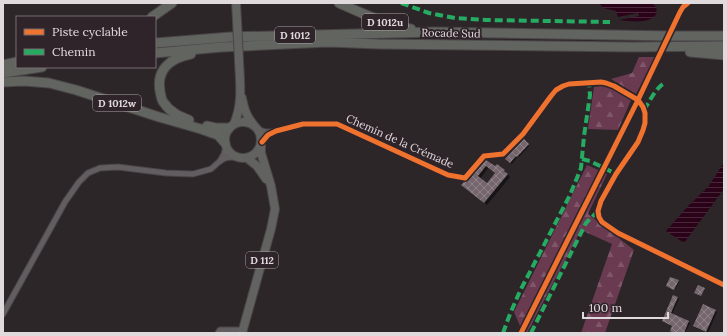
<svg xmlns="http://www.w3.org/2000/svg" width="727" height="336" viewBox="0 0 727 336" font-family="Lora,serif">
  <style>
    .forest { fill: url(#forest-firs) }
    .water { fill: url(#water-rules) }
    .shadow { fill: #0007; fill-rule: evenodd }
    .building { fill: url(#building-cross-hatch); fill-rule: evenodd }
    .lines { fill: none; stroke-linecap: round; stroke-linejoin: round }
    .minor-casing { stroke: #494446; stroke-width: 7 }
    .primary-casing { stroke: #494446; stroke-width: 10 }
    .trunk-casing { stroke: #494446; stroke-width: 11 }
    .minor { stroke: #625d60; stroke-width: 5 }
    .primary { stroke: #626260; stroke-width: 8 }
    .trunk { stroke: #626460; stroke-width: 9 }
    .primary-bridge-casing { stroke: #494446; stroke-width: 10; stroke-linecap: butt }
    .primary-bridge { stroke: #626260; stroke-width: 8 }
    .quiet { stroke: #26ab63; stroke-width: 4; stroke-dasharray: 8 4; stroke-linecap: butt }
    .cycleway-casing { stroke: #2e2429; stroke-width: 8 }
    .cycleway { stroke: #ef722f; stroke-width: 5 }
    .labels { text-anchor: middle; dominant-baseline: central; stroke-width: 4; stroke-linejoin: round; paint-order: stroke }
    .shield { fill: #2e2429; stroke: #aba3a7; stroke-width: 1 }
    .shield-label { font-size: 10px; font-weight: bold; fill: #e1dadd }
    .street-label { font-size: 11px; fill: #e1dadd; stroke: #2e2429 }
  </style>
  <defs>
    <pattern id="forest-firs" width="22" height="20" patternUnits="userSpaceOnUse"><rect width="22" height="20" fill="#6a3a51"/><path d="M5 1l3.5 6h-7zM16 11l3.5 6h-7z" fill="#7f566a"/></pattern>
    <pattern id="water-rules" width="6" height="5" patternUnits="userSpaceOnUse"><rect width="6" height="5" fill="#2b0319"/><path d="M0 2.5h6" fill="none" stroke="#49273a"/></pattern>
    <pattern id="building-cross-hatch" width="8" height="8" patternUnits="userSpaceOnUse"><rect width="8" height="8" fill="#75666d"/><path d="M0 0l8 8M0 8l8-8" fill="none" stroke="#8f8288"/></pattern>
  </defs>
  <rect width="100%" height="100%" fill="#2c2629"/>
  <g class="forest">
    <polygon points="639,57 655,57 636,94 611,79 632,73"/>
    <polygon points="604,86 612,88 632,98 618,130 588,129 594,87"/>
    <polygon points="587,165 607,174 588,214 634,250 605,333 581,333 612,244 581,230 527,333 523,333 514,312"/>
  </g>
  <g class="water">
    <path d="M599,3H652L656,7L657,13C650,25 631,21 619,20L639,16L638,13L618,17L616,11L603,8Z"/>
    <polygon points="723,164 724,165 724,189 684,243 666,231 688,206 708,187"/>
  </g>
  <g class="shadow">
    <polygon points="524,141 529,146 519,157 518,156 512,164 506,159"/>
    <path d="M486,161L495,168L504,170L510,177L487,205L465,187L469,182ZM489,167L496,173L487,185L480,179Z"/>
    <polygon points="678,281 679,282 675,290 669,287"/>
    <polygon points="678,297 679,299 672,314 690,323 685,333 674,333 673,326 663,321"/>
    <polygon points="716,311 717,312 708,333 696,328 694,326"/>
  </g>
  <g class="building">
    <polygon points="524,139 529,144 517,157 516,156 510,163 505,159"/>
    <path d="M486,160L495,166L497,164L505,170L504,171L508,174L484,203L461,185L464,182L468,181ZM486,166L495,173L487,183L478,176Z"/>
    <polygon points="670,277 679,280 674,290 666,286"/>
    <polygon points="698,285 705,288 701,296 694,293"/>
    <polygon points="673,295 678,297 671,313 689,321 684,333 674,333 670,331 672,326 662,321"/>
    <polygon points="703,304 716,310 706,332 693,326"/>
  </g>
  <g class="lines">
    <defs>
      <g id="minor">
        <polyline points="259,130 266,132 273,132"/>
        <polyline points="262,142 268,135 276,131 303,124 337,124 448,175 465,178 484,156 503,154 523,134 551,96 556,90 563,86 569,84 601,82 606,83 614,86 638,100 643,107 645,113 645,123 643,130 638,142 616,174 601,201 598,211 599,217 602,222 618,233 724,285"/>
        <polyline points="220,161 224,154 226,146"/>
        <polyline points="3,314 65,202 79,182 88,173 100,168 118,167 166,173 193,174 211,169 220,161 225,158 231,157 238,158"/>
        <polyline points="218,333 220,330 243,330"/>
      </g>
      <g id="primary">
        <polyline points="236,3 237,21"/>
        <path d="M242,98C244,108 246,116 253,124"/>
        <circle cx="243" cy="140" r="18"/>
        <path d="M234,124C243,104 240,82 239,61"/>
        <polyline points="247,158 257,166 266,179"/>
        <polyline points="242,333 271,229 275,209 271,186 261,153 261,146"/>
      </g>
      <g id="trunk">
        <path d="M339,3C362,13 386,25 411,29"/>
        <polyline points="152,17 172,3"/>
        <polyline points="155,43 230,37 435,32 673,36 724,36"/>
        <polyline points="690,52 724,55"/>
        <polyline points="155,53 222,47 328,42 378,44 632,47 724,46"/>
        <polyline points="3,65 17,62"/>
        <polyline points="3,73 42,67"/>
        <polyline points="3,82 24,81 49,83 76,90 159,117 201,129 218,135 225,143"/>
        <path d="M189,120C179,116 170,112 164,103C161,100 161,95 160,91C156,69 171,58 191,54"/>
        <polyline points="207,126 216,128 229,128"/>
      </g>
    </defs>
    <use href="#minor" class="minor-casing"/>
    <use href="#primary" class="primary-casing"/>
    <use href="#trunk" class="trunk-casing"/>
    <use href="#minor" class="minor"/>
    <use href="#primary" class="primary"/>
    <use href="#trunk" class="trunk"/>
    <defs>
      <polyline id="primary-bridge" points="237,21 239,61"/>
    </defs>
    <use href="#primary-bridge" class="primary-bridge-casing"/>
    <use href="#primary-bridge" class="primary-bridge"/>
    <g class="quiet">
      <polyline points="401,3 429,13 455,18 486,20 610,22"/>
      <path d="M644,110C650,101 656,87 666,82"/>
      <polyline points="582,159 590,161 616,174"/>
      <polyline points="503,333 510,314 520,291 570,195 581,168 584,136 590,95 589,84"/>
      <polyline points="531,333 586,223 598,211"/>
    </g>
    <defs>
      <g id="cycleway">
        <polyline points="262,142 268,135 276,131 303,124 337,124 448,175 465,178 484,156 503,154 523,134 551,96 556,90 563,86 569,84 601,82 606,83 614,86 638,100 643,107 645,113 645,123 643,130 638,142 616,174 601,201 598,211 599,217 602,222 618,233 724,285"/>
        <polyline points="521,333 638,100 680,12 683,7 688,3"/>
      </g>
    </defs>
    <use href="#cycleway" class="cycleway-casing"/>
    <use href="#cycleway" class="cycleway"/>
  </g>
  <g class="labels">
    <g class="shield">
      <rect x="362" y="14" width="46" height="16" rx="3"/>
      <rect x="275" y="27" width="40" height="16" rx="3"/>
      <rect x="93" y="95" width="48" height="16" rx="3"/>
      <rect x="246" y="252" width="32" height="16" rx="3"/>
    </g>
    <g class="shield-label">
      <text x="385" y="22">D 1012u</text>
      <text x="295" y="35">D 1012</text>
      <text x="117" y="103">D 1012w</text>
      <text x="262" y="260">D 112</text>
    </g>
    <g class="street-label">
      <text transform="translate(451 33) rotate(1)">Rocade Sud</text>
      <text transform="translate(400 141) rotate(24)">Chemin de la Crémade</text>
    </g>
  </g>
  <rect width="727" height="336" fill="none" stroke="#e1dadd" stroke-width="8"/>
  <rect x="16" y="16" width="140" height="52" fill="#2e2429" stroke="#766d71"/>
  <rect x="24" y="29" width="20" height="6" fill="#ef722f" stroke="#766d71"/>
  <text x="52" y="36" font-size="12" fill="#e1dadd">Piste cyclable</text>
  <rect x="24" y="49" width="20" height="6" fill="#26ab63" stroke="#766d71"/>
  <text x="52" y="56" font-size="12" fill="#e1dadd">Chemin</text>
  <path d="M583 312v6h85v-6" fill="none" stroke="#e1dadd" stroke-width="2"/>
  <text x="589" y="312" font-size="12" fill="#e1dadd" stroke="#2e2429" stroke-width="3" paint-order="stroke">100 m</text>
</svg>
